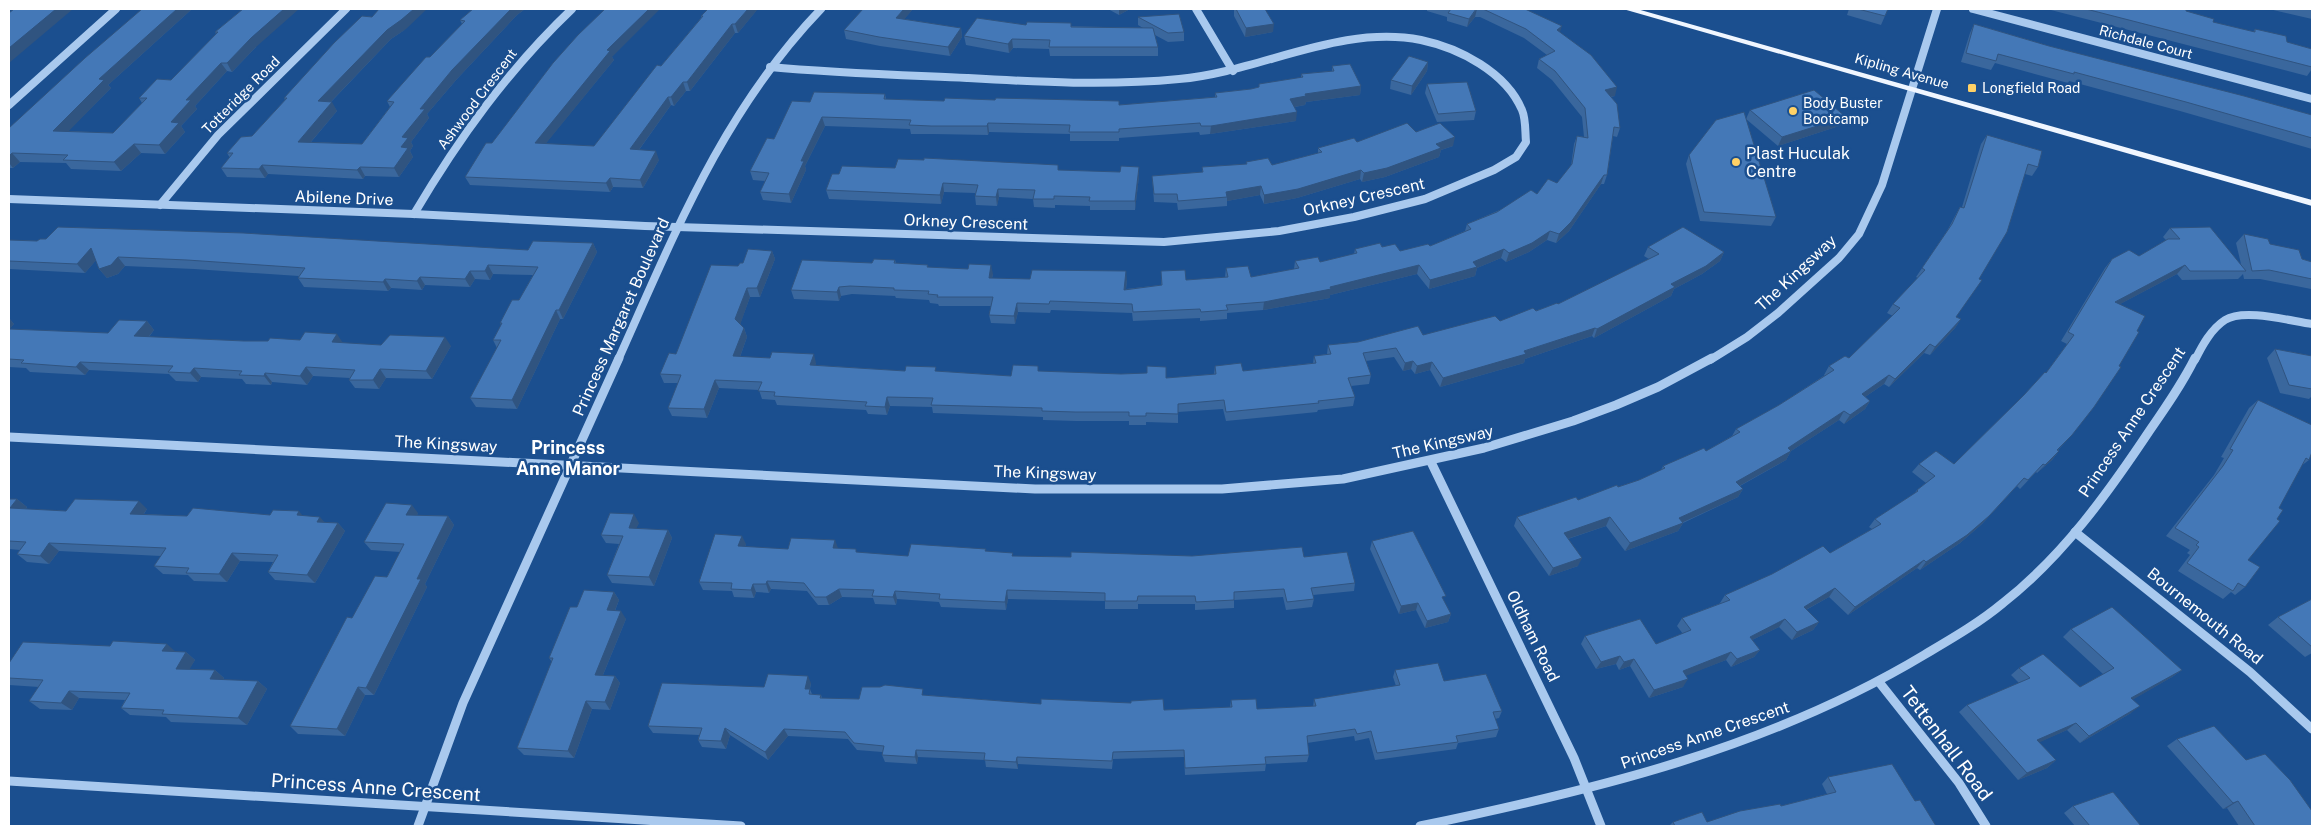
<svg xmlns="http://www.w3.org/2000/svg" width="2321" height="835" viewBox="0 0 2321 835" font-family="'Public Sans',sans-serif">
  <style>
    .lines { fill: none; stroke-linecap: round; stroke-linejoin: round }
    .minor-far1 { stroke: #a9c9ee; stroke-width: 8 }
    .minor { stroke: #a9c9ee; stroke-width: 9 }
    .major { fill: #f0f6ff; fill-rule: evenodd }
    .wall { fill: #3a679d }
    .shaded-wall { fill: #305480 }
    .building { fill: #4478b7; stroke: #305480 }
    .poi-dot { fill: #ffd166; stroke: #1b4f8f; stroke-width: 2 }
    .labels { text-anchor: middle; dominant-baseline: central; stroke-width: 5; stroke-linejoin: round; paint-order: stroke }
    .far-street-label { font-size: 14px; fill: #fff; stroke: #1b4f8f }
    .far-poi-label { font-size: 14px; fill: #fff; stroke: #1b4f8f; text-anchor: start }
    .poi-label { font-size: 16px; fill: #fff; stroke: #1b4f8f; text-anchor: start }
    .street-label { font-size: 16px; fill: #fff; stroke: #1b4f8f }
    .neighbourhood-label { font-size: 18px; font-weight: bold; fill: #fff; stroke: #1b4f8f }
    .near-street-label { font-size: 19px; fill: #fff; stroke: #1b4f8f }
  </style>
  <rect width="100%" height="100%" fill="#1b4f8f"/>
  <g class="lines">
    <g class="minor-far1">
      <polyline points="1196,9 1233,71"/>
      <polyline points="1973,9 2312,99"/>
      <polyline points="9,105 116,9"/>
      <path d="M9,199L414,214L645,226L1164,242L1279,231L1354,217L1425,199L1494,170L1516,157L1526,142C1525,132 1526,119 1522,110C1506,72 1459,48 1421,40C1339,24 1260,72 1179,79C1108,86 1038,82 967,78C901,75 835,73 770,67"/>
      <polyline points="160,205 218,135 346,9"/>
      <path d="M414,214C459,138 508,70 572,9"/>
      <path d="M618,360C675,233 723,111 821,9"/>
      <polyline points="1710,360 1747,337 1778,313 1839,258 1859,234 1882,185 1937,9"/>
      <path d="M2195,360C2202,346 2211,329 2225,320C2244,308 2290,321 2312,324"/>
    </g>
    <g class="minor">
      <polyline points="9,437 1035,489 1222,489 1343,479 1484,448 1573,421 1616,405 1658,387 1712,358"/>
      <polyline points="1431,462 1574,758 1601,826"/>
      <polyline points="2075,532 2250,672 2312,729"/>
      <polyline points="1879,682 1959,783 1986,826"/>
      <polyline points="9,781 741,826"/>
      <polyline points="418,826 463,703 619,358"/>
      <path d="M1420,826C1595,790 1769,748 1924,655C1951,639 1979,623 2003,603C2063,556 2108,493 2150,430C2166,407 2182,384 2195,358"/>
    </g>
    <polygon class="major" points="1623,9 1637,9 2312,200 2312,206"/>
  </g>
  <g class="wall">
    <polygon points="142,9 192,9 108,85 111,88 68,131 113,133 142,103 139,98 171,80 216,34 215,32 243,9 256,47 232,72 227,71 195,106 197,109 181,126 185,132 165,154 141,153 121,171 71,169 66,163 20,162 13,168 9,168 9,128"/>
    <polygon points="473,9 525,9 517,15 457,79 427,114 429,118 411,142 413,146 410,151 413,157 399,177 365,176 363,179 268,174 265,178 227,177 221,168 230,158 227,153 252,136 285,100 284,98 406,29 391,39 331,102 337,111 311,142 362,144 390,107 387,101 462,24 460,20"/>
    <polygon points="913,9 904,19 961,28 962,37 950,56 880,46 846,39 844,30"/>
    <polygon points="1108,9 1130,9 1119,15"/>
    <polygon points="1234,9 1265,9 1273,32 1245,37 1234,16"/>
    <polygon points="1427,9 1525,9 1560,32 1615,96 1611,97 1620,128 1617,137 1613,136 1607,175 1604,184 1601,184 1569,231 1556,243 1547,240 1529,252 1506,262 1501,258 1477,268 1475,276 1429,289 1417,274 1330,295 1330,298 1263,310 1227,313 1227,319 1200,321 1200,318 1133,321 1132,313 1051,310 1050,313 1018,312 1015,324 991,323 989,315 991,306 939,306 938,304 930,303 929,300 896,298 895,296 852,294 841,296 839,301 794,299 791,290 895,260 896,263 928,265 928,268 993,274 992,278 1030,279 1127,280 1126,289 1161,285 1161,271 1186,280 1225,277 1226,268 1251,277 1294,269 1295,261 1320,262 1354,254 1355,249 1382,247 1400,251 1430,246 1465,231 1467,224 1537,194 1557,183 1571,166 1574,144 1577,136 1584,137 1582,117 1552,80 1537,68 1539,59 1547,55 1524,38 1480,17 1475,17 1467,27 1447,21 1447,17 1427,11"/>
    <polygon points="1849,9 1888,9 1881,25 1847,15"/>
    <polygon points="2047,9 2186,9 2186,11 2213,22 2253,32 2255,29 2287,42 2312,49 2312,69 2307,76"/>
    <polygon points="2269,9 2312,9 2312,19"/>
    <polygon points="756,11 738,33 735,33 690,91 686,91 674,106 671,105 639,150 659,160 643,188 613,187 610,192 470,185 465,177 492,143 612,57 614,60 545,144 594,146 701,18 701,16"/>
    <polygon points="1138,17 1184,32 1184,41 1168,42 1155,35 1158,47 1158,56 1050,56 1049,49 1013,48 1009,53 966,45 964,36 1026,25 1143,28 1138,25"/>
    <polygon points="1974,24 2049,46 2312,115 2312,149 2180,111 2069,81 2068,83 1995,63 1991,70 1961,62 1970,33"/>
    <polygon points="1428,62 1427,71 1411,95 1390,89 1391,80"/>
    <polygon points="1332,66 1361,86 1360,95 1306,102 1305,105 1295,107 1296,121 1210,134 1200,135 1199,132 1119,138 1119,141 1070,141 1070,134 989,132 988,135 933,134 911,134 910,129 825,126 805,166 806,170 791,203 763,200 760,192 765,181 753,180 750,171 774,139 810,102 885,94 886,99 944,101 1119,105 1215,97 1215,93 1251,89 1259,87 1259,84 1301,78 1301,74 1332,71"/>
    <polygon points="1427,84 1476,111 1474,120 1437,122 1425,93"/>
    <polygon points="1750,110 1842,125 1778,146 1746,119"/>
    <polygon points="1416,132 1453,146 1441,150 1439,157 1385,177 1362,182 1360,179 1297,198 1264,204 1260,195 1227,201 1227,206 1178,210 1177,203 1154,202 1152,176 1202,172 1202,167 1246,164 1246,162 1272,165 1318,153 1318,148"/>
    <polygon points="1987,135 2038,167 2032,176 2025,174 1956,317 1961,319 1955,328 1930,355 1924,353 1889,387 1884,384 1865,397 1870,401 1865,409 1844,424 1839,420 1791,451 1786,460 1740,486 1743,489 1738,497 1683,523 1678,531 1625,551 1606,526 1568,539 1578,566 1549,576 1514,526 1517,517 1578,500 1639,480 1661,470 1663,466 1706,451 1732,436 1736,429 1779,405 1825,375 1824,375 1829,366 1849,358 1893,316 1887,313 1893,304 1918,278 1916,277 1947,231 1955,216 1960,207 1962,207 1981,144"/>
    <polygon points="1689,155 1776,217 1771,226 1700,221 1686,164"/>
    <polygon points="1139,167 1139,176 1135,210 1090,210 1090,206 1055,205 1055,208 1034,207 1033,199 999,197 997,206 976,205 975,196 975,193 944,192 941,204 829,199 826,190 839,174 895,168 1059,170 1120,172"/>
    <polygon points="2170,228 2241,264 2236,243 2244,234 2270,244 2302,259 2312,262 2312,292 2311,292 2311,289 2260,279 2244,279 2243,274 2238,279 2182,280 2177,274 2120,304 2072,435 2058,450 2059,451 2052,460 2037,473 2036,472 2020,489 2017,486 1982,524 1960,543 1920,570 1917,568 1848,615 1829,597 1806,610 1819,622 1813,630 1792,640 1779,627 1752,640 1760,650 1754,657 1731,667 1726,660 1686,675 1683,687 1649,698 1630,666 1619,670 1616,664 1596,669 1581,644 1585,636 1656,644 1683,634 1677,626 1682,618 1721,603 1720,603 1725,595 1830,553 1872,529 1869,527 1875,519 1913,495 1917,490 1926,483 1912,472 1919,464 1954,464 2024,395 2046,373 2067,344 2061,341 2105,268 2112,259 2139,256 2166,240 2163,237"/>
    <polygon points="9,240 37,241 528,250 593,243 597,252 563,319 560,319 517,409 476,407 470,398 497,348 493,340 501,325 500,323 519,300 533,275 493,274 490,280 475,279 470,287 425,285 422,290 391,288 388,291 304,287 298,278 299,276 194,269 125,266 118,274 107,278 99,269 96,260 85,273 9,269"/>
    <polygon points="1648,247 1724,252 1720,261 1702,274 1674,289 1671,296 1594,338 1592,336 1525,359 1524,363 1440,387 1430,370 1415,374 1411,369 1403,371 1394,357 1366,361 1371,375 1369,384 1351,386 1355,397 1353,406 1318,410 1317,412 1226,421 1223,409 1178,412 1178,423 1146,422 1146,425 1129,425 1129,421 1076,421 1043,420 1043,417 933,413 932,407 890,406 887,415 868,414 866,410 777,405 775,400 762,399 759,390 719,388 707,418 672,416 668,408 678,383 664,383 660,374 676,354 738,266 743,263 772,251 775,259 760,297 750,297 740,324 744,328 747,337 740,357 816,363 815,365 905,371 937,371 1011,376 1039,371 1166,378 1214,374 1215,366 1243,371 1313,363 1314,356 1327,354 1328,345 1423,335 1500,321 1558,304 1649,259 1644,256"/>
    <polygon points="9,318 14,324 9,329 108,333 147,321 154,330 149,337 244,341 343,343 381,345 451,346 432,379 386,378 379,389 355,388 349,380 350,378 313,376 307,385 272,382 271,385 246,384 242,379 201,377 198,382 176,381 169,374 89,370 85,375 30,372 26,368 9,367"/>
    <polygon points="2275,349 2312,356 2312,396 2309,399 2280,393 2267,358"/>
    <polygon points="2258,400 2309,460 2301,466 2248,560 2245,587 2235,595 2231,592 2223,599 2178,571 2190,555 2187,553 2190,550 2166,536 2214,475 2224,458 2221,457 2249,408"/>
    <polygon points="9,499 17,499 27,507 26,509 66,511 147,509 144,514 187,516 270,515 303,516 325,522 338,523 345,531 315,583 275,580 268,572 273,562 240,561 227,582 194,581 188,575 163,574 154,566 161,556 59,551 49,564 27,562 17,554 20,550 9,549"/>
    <polygon points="418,513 417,515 448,516 454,525 425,584 427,587 374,695 365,695 345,736 298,734 290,726 352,618 387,577 400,552 371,550 364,542"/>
    <polygon points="639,523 636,528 668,530 672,538 654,586 612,583 607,575 619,544 606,543 601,535"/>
    <polygon points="1372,541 1451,614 1448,622 1425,628 1416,610 1399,614 1370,549"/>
    <polygon points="746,544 745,547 788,549 838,548 857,553 908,556 986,551 1013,556 1071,557 1192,556 1304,557 1355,583 1354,591 1313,595 1314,599 1312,607 1286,610 1283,597 1234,600 1234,608 1195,610 1195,604 1138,604 1138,609 1105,609 1105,601 1008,599 1006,610 941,607 939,602 897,599 896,605 875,604 873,598 842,597 829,605 818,605 807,591 771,589 769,593 756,592 754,598 734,597 732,591 703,590 699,582"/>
    <polygon points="614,592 619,600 615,611 626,619 603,675 615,676 620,683 610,710 592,709 574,758 524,755 517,748 552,662 549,658 577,607"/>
    <polygon points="2312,599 2312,653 2305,657 2268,625 2278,617"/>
    <polygon points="2071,629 2182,670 2172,677 2133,699 2131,713 2080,743 2067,730 2039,742 2056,760 2047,768 2018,780 1959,712 1967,705 2019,683 2011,675 2019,668 2080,687 2103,674 2063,637"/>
    <polygon points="176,652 186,652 195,660 189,669 215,670 224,678 223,680 258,681 267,689 247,725 171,722 166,717 130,715 121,708 125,700 79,698 72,710 40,709 29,701 39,687 9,685 9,663"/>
    <polygon points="1395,670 1444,681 1502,711 1499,718 1495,719 1499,729 1496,737 1458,743 1456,749 1375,760 1369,738 1355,741 1354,736 1307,743 1309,755 1307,762 1266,764 1265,771 1185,775 1184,757 1113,759 1112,769 1018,764 1018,769 986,767 985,760 918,757 917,764 885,762 882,755 882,752 857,750 848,739 788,736 768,760 730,735 726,749 702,747 698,740 699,735 653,733 648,726 764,687 811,683 810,689 812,694 821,695 822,698 859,699 925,695 1041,704 1164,710 1230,707 1231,700 1257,709 1313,707 1314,699 1396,686 1393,677"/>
    <polygon points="2177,739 2246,760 2312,826 2239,826 2227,808 2223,809 2167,746"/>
    <polygon points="1828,777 1915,801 1936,826 1669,826 1673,822 1707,822 1781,806 1827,794 1822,784"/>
    <polygon points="2073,806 2141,826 2075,826 2064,813"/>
  </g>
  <g class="shaded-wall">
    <polygon points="56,9 73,9 9,63 9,48"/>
    <polygon points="177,9 192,9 108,85 111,88 60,140 53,131 99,79"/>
    <polygon points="284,9 299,9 256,47 232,72 227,63 251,38"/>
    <polygon points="414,9 427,9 406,29 391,39 323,110 318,101 387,30"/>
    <polygon points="511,9 525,9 517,15 457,79 427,114 429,118 411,142 413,146 410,151 413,157 399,177 394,168 401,147 402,137 420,109 452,70"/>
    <polygon points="649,9 660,9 612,57 614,60 539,152 535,143 607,50"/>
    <polygon points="748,9 758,9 738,33 735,24"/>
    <polygon points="904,9 913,9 898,27 896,18"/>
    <polygon points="1119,9 1130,9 1119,15"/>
    <polygon points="1477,9 1475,17 1467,27 1469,19"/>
    <polygon points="732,24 735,33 690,91 687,82"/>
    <polygon points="1274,24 1273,32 1245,37 1246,28"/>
    <polygon points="1562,26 1559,35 1557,30"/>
    <polygon points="961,28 962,37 950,56 948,47"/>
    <polygon points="1012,39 1013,48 1009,53 1008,44"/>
    <polygon points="1428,62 1427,71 1411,95 1412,86"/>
    <polygon points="221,63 227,71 195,106 197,109 181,126 185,132 165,154 159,145 171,122 186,100"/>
    <polygon points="683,82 686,91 674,106 671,97"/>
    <polygon points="1361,86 1360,95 1306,102 1305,105 1289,108 1290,99 1305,94"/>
    <polygon points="1617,87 1615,96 1602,98 1605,90"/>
    <polygon points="668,97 671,105 633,158 630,149"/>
    <polygon points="332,102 337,111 304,150 298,142"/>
    <polygon points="1297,112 1296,121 1210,134 1211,126"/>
    <polygon points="822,117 825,126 805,166 806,170 791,203 789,194 801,161"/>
    <polygon points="1846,117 1842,125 1778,146 1782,137"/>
    <polygon points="988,123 989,132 988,135 987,126"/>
    <polygon points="1455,137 1453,146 1441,150 1439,157 1385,177 1362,182 1364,173"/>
    <polygon points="134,144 141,153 121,171 114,162"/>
    <polygon points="656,151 659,160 643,188 640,180"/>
    <polygon points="12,153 20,162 13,168 9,163 9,156"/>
    <polygon points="262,165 268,174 265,178 259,169"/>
    <polygon points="360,167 365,176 363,179 357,170"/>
    <polygon points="1139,167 1139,176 1135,210 1135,201"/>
    <polygon points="1361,170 1360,179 1297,198 1264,204 1264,195"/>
    <polygon points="1604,175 1601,184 1569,231 1556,243 1559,234"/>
    <polygon points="610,178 613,187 610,192 606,183"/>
    <polygon points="943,183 944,192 941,204 940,195"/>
    <polygon points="1261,186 1260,195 1227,201 1227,197 1226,192"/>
    <polygon points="998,189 999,197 997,206 996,197"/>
    <polygon points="1550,231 1547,240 1529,252 1506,262 1509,253"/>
    <polygon points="593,243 597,252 563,319 559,310"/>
    <polygon points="91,248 99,257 85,273 77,264"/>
    <polygon points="1504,249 1501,258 1477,268 1475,276 1429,289 1430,280"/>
    <polygon points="772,251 775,259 760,297 757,288"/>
    <polygon points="1724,252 1720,261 1702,274 1674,289 1671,296 1594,338 1597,329"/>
    <polygon points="118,257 125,266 118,274 107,278 99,269"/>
    <polygon points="488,265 493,274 490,280 485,271"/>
    <polygon points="991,265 993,274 990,286 989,278"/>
    <polygon points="1419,265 1417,274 1330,295 1330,298 1263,310 1264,302 1330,287"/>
    <polygon points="2185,265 2177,274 2107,311 2115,302"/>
    <polygon points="470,271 475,279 470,287 465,279"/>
    <polygon points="1126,271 1127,280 1125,298 1124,290"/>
    <polygon points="420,277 425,285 422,290 417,281"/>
    <polygon points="385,279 391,288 388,291 383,282"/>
    <polygon points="839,287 841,296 839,301 837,292"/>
    <polygon points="747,288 750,297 739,328 735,319"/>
    <polygon points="1017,303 1018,312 1015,324 1014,316"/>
    <polygon points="556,310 560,319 517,409 512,400"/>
    <polygon points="9,318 14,324 9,330"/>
    <polygon points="1961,319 1955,328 1930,355 1935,347"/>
    <polygon points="147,321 154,330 142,345 134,336"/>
    <polygon points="744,328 747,337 737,365 733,356"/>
    <polygon points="1595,328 1592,336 1525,359 1524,363 1440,387 1443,378"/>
    <polygon points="337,334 343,343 332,342"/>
    <polygon points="445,337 451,346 432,379 426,371"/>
    <polygon points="1930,344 1924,353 1889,387 1895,379"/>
    <polygon points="814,354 816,363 813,374 810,365"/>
    <polygon points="1413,361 1411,369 1403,371 1405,363"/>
    <polygon points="80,362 89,370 85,375 76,367"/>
    <polygon points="1432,362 1430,370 1415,374 1417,366"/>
    <polygon points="306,367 313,376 307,385 300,376"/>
    <polygon points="194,368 201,377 198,382 190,373"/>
    <polygon points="380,369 386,378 379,389 373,380"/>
    <polygon points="265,373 272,382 271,385 264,376"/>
    <polygon points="1889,375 1884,384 1856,403 1862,394"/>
    <polygon points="715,380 719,388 707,418 704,409"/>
    <polygon points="887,397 890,406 887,415 885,407"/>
    <polygon points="1870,401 1865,409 1844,424 1850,415"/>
    <polygon points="1844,411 1839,420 1791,451 1786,460 1732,490 1736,482"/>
    <polygon points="2059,451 2052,460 2037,473"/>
    <polygon points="2024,478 1982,524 1960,543 1920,570 1926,562"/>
    <polygon points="1743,489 1738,497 1679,524 1683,523 1678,531 1625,551 1630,543 1679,518"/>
    <polygon points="17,499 27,507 20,516 10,508"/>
    <polygon points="139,501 147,509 138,522 130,514"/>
    <polygon points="412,505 418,513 413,523 406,515"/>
    <polygon points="299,511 306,520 297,515"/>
    <polygon points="634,514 639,523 633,536 629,528"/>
    <polygon points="448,516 454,525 425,584 427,587 374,695 366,688 417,579"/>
    <polygon points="320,517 327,525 317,522"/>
    <polygon points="1610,517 1606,526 1561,541 1564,533"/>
    <polygon points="338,523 345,531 315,583 307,575"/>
    <polygon points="668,530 672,538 654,586 649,577"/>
    <polygon points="742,536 746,544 742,555 738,546"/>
    <polygon points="835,540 838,548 833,548"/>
    <polygon points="49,543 59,551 49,564 40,556"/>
    <polygon points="232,553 240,561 227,582 219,574"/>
    <polygon points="1582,558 1578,566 1549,576 1553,568"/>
    <polygon points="1924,560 1917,568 1848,615 1855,607"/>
    <polygon points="767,581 771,589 769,593 766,584"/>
    <polygon points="753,584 756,592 754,598 751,590"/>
    <polygon points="1835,588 1829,597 1798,614 1804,607"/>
    <polygon points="839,589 842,597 829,605 826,597"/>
    <polygon points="1007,590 1008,599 1006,610 1005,602"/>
    <polygon points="895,591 897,599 896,605 893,597"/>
    <polygon points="614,592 619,600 612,618 607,610"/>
    <polygon points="1418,603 1416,610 1399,614 1401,606"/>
    <polygon points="621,611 626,619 600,682 595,675"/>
    <polygon points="1451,614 1448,622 1425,628 1427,621"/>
    <polygon points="1785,619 1779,627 1744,644 1750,637"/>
    <polygon points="1819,622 1813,630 1792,640 1797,632"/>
    <polygon points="167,644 176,652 162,651"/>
    <polygon points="1760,650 1754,657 1731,667 1737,659"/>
    <polygon points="186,652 195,660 185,677 176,669"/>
    <polygon points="1731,652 1726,660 1678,679 1683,671"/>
    <polygon points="1620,656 1616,664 1596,669 1601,662"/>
    <polygon points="1634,659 1630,666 1619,670 1624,662"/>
    <polygon points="215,670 224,678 219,687 210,679"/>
    <polygon points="2182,670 2172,677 2122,706 2131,698"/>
    <polygon points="615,676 620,683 610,710 605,702"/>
    <polygon points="808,676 811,683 808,696 805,689"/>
    <polygon points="1688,679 1683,687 1649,698 1654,690"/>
    <polygon points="258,681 267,689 247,725 238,718"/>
    <polygon points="358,687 365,695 345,736 337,729"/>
    <polygon points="69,691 79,698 72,710 61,703"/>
    <polygon points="586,701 592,709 574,758 568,751"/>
    <polygon points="2140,706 2131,713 2080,743 2089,736"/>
    <polygon points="2076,723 2067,730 2029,747 2037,740"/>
    <polygon points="725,728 730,735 726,749 721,741"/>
    <polygon points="784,729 788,736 768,760 765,752"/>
    <polygon points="916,750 918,757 917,764 915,757"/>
    <polygon points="1017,757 1018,764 1018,769 1016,762"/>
    <polygon points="2056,760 2047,768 2018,780 2027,773"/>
    <polygon points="2238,801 2227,808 2223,809 2233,803"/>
  </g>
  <g class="building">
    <polygon points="14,9 56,9 9,48 9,13"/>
    <polygon points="142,9 177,9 99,79 104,80 53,131 113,133 147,98 139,98 157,79 171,80 218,32 215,32 243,9 284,9 251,38 227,63 221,63 186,100 191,100 171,122 179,123 159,145 134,144 114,162 63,160 68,155 12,153 9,156 9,128 85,58"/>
    <polygon points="379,9 414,9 401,20 387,30 318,101 332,102 298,142 362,144 394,102 387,101 426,57 430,57 465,21 460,20 473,9 511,9 452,70 420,109 425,109 402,137 408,138 401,147 408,148 394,168 360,167 357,170 262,165 259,169 221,168 233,153 227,153 241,137 252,136 287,98 284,98 334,43 362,16 372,17"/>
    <polygon points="605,9 649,9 607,50 610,51 535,143 594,146 657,65 661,66 703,16 701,16 708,9 748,9 735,24 732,24 687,82 683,82 671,97 668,97 630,149 656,151 640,180 610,178 606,183 465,177 486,143 492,143 553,63 578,35"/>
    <polygon points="863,9 904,9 896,18 961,28 948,47 879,37 844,30"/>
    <polygon points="1236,9 1265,9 1274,24 1246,28"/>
    <polygon points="1449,9 1476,9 1469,19 1448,13 1451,9"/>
    <polygon points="1483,9 1525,9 1562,26 1557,30 1591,55 1617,87 1605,90 1617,104 1620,128 1614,127 1607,175 1604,175 1571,222 1559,234 1550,231 1532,243 1509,253 1504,249 1473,262 1477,267 1430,280 1419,265 1330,287 1331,289 1264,302 1226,305 1228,310 1201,312 1200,309 1133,312 1132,304 1050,301 1049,304 1017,303 1014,316 989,315 993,297 937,297 938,295 928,294 929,291 894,290 894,288 850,286 839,287 837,292 791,290 802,260 872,263 874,259 895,260 894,263 928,265 927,267 968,269 969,264 991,265 989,278 1030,279 1032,270 1126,271 1124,290 1162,285 1161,271 1185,270 1186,280 1228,277 1226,268 1248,266 1251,277 1299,268 1295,261 1318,257 1320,262 1357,253 1355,249 1380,243 1382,247 1395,244 1400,251 1428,244 1430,246 1471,229 1467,224 1497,212 1531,190 1537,194 1548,179 1557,183 1572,164 1577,136 1588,138 1585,108 1555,71 1539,59 1555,51 1526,29"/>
    <polygon points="1858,9 1888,9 1885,16"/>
    <polygon points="2086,9 2186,9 2186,11 2214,19 2213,22 2255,32 2255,29 2286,36 2287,42 2312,49 2312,67"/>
    <polygon points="1179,14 1184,32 1168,33 1138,17"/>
    <polygon points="977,18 1026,25 1027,22 1071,23 1071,27 1153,28 1158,47 1049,47 1050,40 1012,39 1008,44 964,36"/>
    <polygon points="1974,24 2049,46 2244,96 2312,115 2312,138 2186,102 2074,72 2074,74 1998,54 1996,61 1966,53"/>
    <polygon points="1409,56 1428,62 1412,86 1391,80"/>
    <polygon points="1350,64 1361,86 1305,94 1306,96 1290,99 1297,112 1211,126 1201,126 1200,123 1119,129 1119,132 1069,132 1070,125 988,123 987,126 931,126 909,125 911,120 822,117 801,161 804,161 789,194 760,192 769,173 750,171 767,138 774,139 792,101 810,102 814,92 885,94 884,99 944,101 945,98 995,100 996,98 1119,101 1119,105 1217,97 1215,93 1251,89 1259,87 1259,84 1303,77 1301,74 1334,71 1332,66"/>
    <polygon points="1467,82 1476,111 1438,114 1427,84"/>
    <polygon points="1814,90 1846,117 1782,137 1750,110"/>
    <polygon points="1744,112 1776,217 1704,212 1689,155 1716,120"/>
    <polygon points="1407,123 1416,132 1440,123 1455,137 1436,144 1441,148 1387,168 1364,173 1361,170 1298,189 1264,195 1261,186 1226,192 1227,197 1178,201 1177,194 1154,194 1152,176 1203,172 1202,167 1247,164 1246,162 1268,158 1272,165 1322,152 1318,148 1354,138 1357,142"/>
    <polygon points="1987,135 2042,151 2038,167 2028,164 2007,232 1979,279 1982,280 1956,317 1961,319 1935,347 1930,344 1895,379 1889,375 1862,394 1870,401 1850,415 1844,411 1788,448 1791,451 1736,482 1743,489 1679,518 1683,523 1630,543 1610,517 1564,533 1582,558 1553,568 1517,517 1576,497 1578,500 1617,485 1618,487 1639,480 1665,468 1663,466 1686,456 1704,448 1706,451 1740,432 1736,429 1779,405 1834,370 1829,366 1845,356 1849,358 1900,308 1893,304 1925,270 1922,268 1952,224 1960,207 1964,208"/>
    <polygon points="924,158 1058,165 1058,170 1120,172 1121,166 1139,167 1135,201 1089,201 1090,197 1054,196 1054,199 1033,199 1035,190 998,189 996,197 975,196 978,185 943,183 940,195 826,190 832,174 839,174 842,166 895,168 898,159 924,160"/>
    <polygon points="58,227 243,233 528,250 533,241 593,243 559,310 556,310 512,400 470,398 501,340 493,340 502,323 500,323 512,300 519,300 538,267 488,265 485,271 470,271 465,279 420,277 417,281 385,279 383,282 298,278 305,268 187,260 118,257 111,265 99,269 91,248 77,264 9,261 9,240 37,241 40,239 46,239"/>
    <polygon points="1683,227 1724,252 1706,266 1671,284 1675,287 1597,329 1595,328 1524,351 1526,354 1443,378 1432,362 1417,366 1413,361 1405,363 1396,348 1363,353 1371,375 1348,378 1355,397 1318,401 1319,403 1226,412 1224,400 1178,404 1178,414 1146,413 1146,416 1129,416 1129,412 1075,412 1042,411 1042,408 931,405 933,398 887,397 885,407 865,406 867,402 774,396 775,392 758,391 762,382 715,380 704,409 668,408 681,375 660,374 669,353 676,354 711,265 738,266 740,263 743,263 748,249 772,251 757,288 747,288 735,319 744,328 733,356 770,358 772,352 814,354 810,365 905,371 906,366 936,367 935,371 1011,376 1013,365 1038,366 1038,371 1121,374 1147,373 1147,366 1166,367 1166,378 1216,374 1215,366 1241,363 1243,371 1316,363 1314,356 1331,354 1328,345 1358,342 1418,326 1423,335 1495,316 1500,321 1533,308 1536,311 1557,303 1558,304 1659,254 1648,247"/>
    <polygon points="2210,227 2246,271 2190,271 2185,265 2115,302 2145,316 2137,331 2139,332 2119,366 2121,367 2094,407 2072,435 2057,450 2059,451 2045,465 2043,464 2028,480 2024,478 1989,516 1967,535 1926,562 1924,560 1855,607 1835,588 1804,607 1819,622 1797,632 1785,619 1750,637 1760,650 1737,659 1731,652 1683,671 1688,679 1654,690 1634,659 1624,662 1620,656 1601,662 1585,636 1640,619 1656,644 1691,630 1682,618 1730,600 1725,595 1772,574 1823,546 1830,553 1881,524 1875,519 1918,491 1917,490 1935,476 1919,464 1936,451 1954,464 2024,395 2045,372 2046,373 2074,335 2068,332 2112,259 2129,250 2139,256 2168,239 2180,239 2170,228"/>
    <polygon points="2244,234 2268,239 2270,244 2299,250 2302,259 2312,262 2312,279 2269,270 2252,271"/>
    <polygon points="119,320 147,321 134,336 244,341 268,341 270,338 300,340 305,332 337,334 332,342 381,345 390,335 445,337 426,371 380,369 373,380 349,380 355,370 306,367 300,376 265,373 264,376 239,375 242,371 194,368 190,373 168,372 173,366 80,362 76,367 21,363 24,360 9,359 9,329 108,333"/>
    <polygon points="2275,349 2312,356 2312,389 2289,385"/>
    <polygon points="2258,400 2312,425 2312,452 2309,460 2306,458 2279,508 2283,510 2277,519 2280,521 2248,560 2260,567 2245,587 2238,583 2233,591 2187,563 2199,547 2196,545 2199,542 2175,528 2223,466 2233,450 2230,449"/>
    <polygon points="9,499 17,499 10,508 66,511 75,499 139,501 130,514 187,516 193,508 270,515 273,510 299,511 297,515 320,517 317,522 338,523 307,575 268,572 278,555 232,553 219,574 186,573 189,568 154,566 166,548 49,543 40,556 17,554 26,542 9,541"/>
    <polygon points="386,503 412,505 406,515 448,516 417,579 421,579 366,688 358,687 337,729 290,726 347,617 352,618 375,576 387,577 404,544 364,542"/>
    <polygon points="610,513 634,514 629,528 668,530 649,577 607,575 623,536 601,535"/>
    <polygon points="1413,531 1446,596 1442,597 1451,614 1427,621 1418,603 1401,606 1372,541"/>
    <polygon points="715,534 742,536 738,546 788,549 791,538 835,540 833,548 856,549 856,552 908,556 911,544 986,549 985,551 1013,553 1012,556 1071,557 1071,552 1192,556 1302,547 1304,557 1347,552 1355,583 1311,588 1314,599 1287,602 1284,589 1234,592 1234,600 1196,602 1195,596 1138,596 1137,601 1105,601 1105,593 1007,590 1005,602 939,599 940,594 895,591 893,597 872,596 874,590 839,589 826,597 815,597 804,583 767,581 766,584 753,584 751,590 731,589 732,583 699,582"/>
    <polygon points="584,590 614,592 607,610 621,611 595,675 615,676 605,702 586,701 568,751 517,748 553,658 549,658 570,607 577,607"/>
    <polygon points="2312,599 2312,647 2278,617"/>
    <polygon points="2112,607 2182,670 2131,698 2140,706 2089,736 2076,723 2037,740 2056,760 2027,773 1967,705 2030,678 2019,668 2043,654 2080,687 2114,668 2071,629"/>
    <polygon points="113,641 167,644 162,651 186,652 176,669 215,670 210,679 258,681 238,718 162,714 164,710 121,708 130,693 69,691 61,703 29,701 43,680 9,678 9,663 23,642 110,646"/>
    <polygon points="1438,663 1444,681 1486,674 1502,711 1493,712 1499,729 1456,736 1458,742 1377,753 1371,731 1357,734 1355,729 1307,736 1309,755 1265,757 1266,764 1185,768 1184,750 1113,752 1112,761 1017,757 1016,762 984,760 985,753 916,750 915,757 882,755 884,746 854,743 845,732 784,729 765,752 725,728 721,741 698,740 702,728 648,726 662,683 764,687 768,674 808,676 805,689 810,689 809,694 821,695 820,698 859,699 862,687 880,687 885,685 923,689 922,695 1041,704 1041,699 1131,703 1131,701 1163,699 1164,710 1232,707 1231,700 1256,699 1257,709 1316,706 1314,699 1400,685 1395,670"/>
    <polygon points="2214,726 2246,760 2265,754 2290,780 2312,811 2312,826 2255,826 2238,801 2233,803 2177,739"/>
    <polygon points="1892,764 1915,801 1920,800 1936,826 1675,826 1673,822 1702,812 1707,822 1740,811 1780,804 1781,806 1836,792 1828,777"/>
    <polygon points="2113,792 2141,826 2090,826 2073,806"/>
  </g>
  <g class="poi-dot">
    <rect x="1967" y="83" width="10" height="10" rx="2.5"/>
    <circle cx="1793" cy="111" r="5"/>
    <circle cx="1736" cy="162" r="5"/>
  </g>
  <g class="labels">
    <g class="far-street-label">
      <text transform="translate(2146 42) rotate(15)">Richdale Court</text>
      <text transform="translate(1902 71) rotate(16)">Kipling Avenue</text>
      <text transform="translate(241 95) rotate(-45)">Totteridge Road</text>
      <text transform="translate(477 99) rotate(-53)">Ashwood Crescent</text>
    </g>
    <g class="far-poi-label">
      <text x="1982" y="88">Longfield Road</text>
      <text x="1803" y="103">Body Buster<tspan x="1803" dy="16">Bootcamp</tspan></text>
    </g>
    <g class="poi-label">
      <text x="1746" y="153">Plast Huculak<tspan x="1746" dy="18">Centre</tspan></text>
    </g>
    <g class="street-label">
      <text transform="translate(1364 197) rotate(-13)">Orkney Crescent</text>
      <text transform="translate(344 198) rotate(2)">Abilene Drive</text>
      <text transform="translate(966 222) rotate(2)">Orkney Crescent</text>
      <text transform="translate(1796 273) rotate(-43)">The Kingsway</text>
      <text transform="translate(621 317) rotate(-66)">Princess Margaret Boulevard</text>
      <text transform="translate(2132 422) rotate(-56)">Princess Anne Crescent</text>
      <text transform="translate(1443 442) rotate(-13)">The Kingsway</text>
      <text transform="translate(446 444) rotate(3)">The Kingsway</text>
      <text transform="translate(1045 473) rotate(2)">The Kingsway</text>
      <text transform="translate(2205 616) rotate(39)">Bournemouth Road</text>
      <text transform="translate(1533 636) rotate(64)">Oldham Road</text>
      <text transform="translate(1705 735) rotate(-19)">Princess Anne Crescent</text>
    </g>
    <g class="neighbourhood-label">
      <text x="568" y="447">Princess<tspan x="568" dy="21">Anne Manor</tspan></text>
    </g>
    <g class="near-street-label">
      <text transform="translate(1947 743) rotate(53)">Tettenhall Road</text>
      <text transform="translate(376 787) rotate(4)">Princess Anne Crescent</text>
    </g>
  </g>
  <rect width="2321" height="835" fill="none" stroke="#ffffff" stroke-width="20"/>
</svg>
